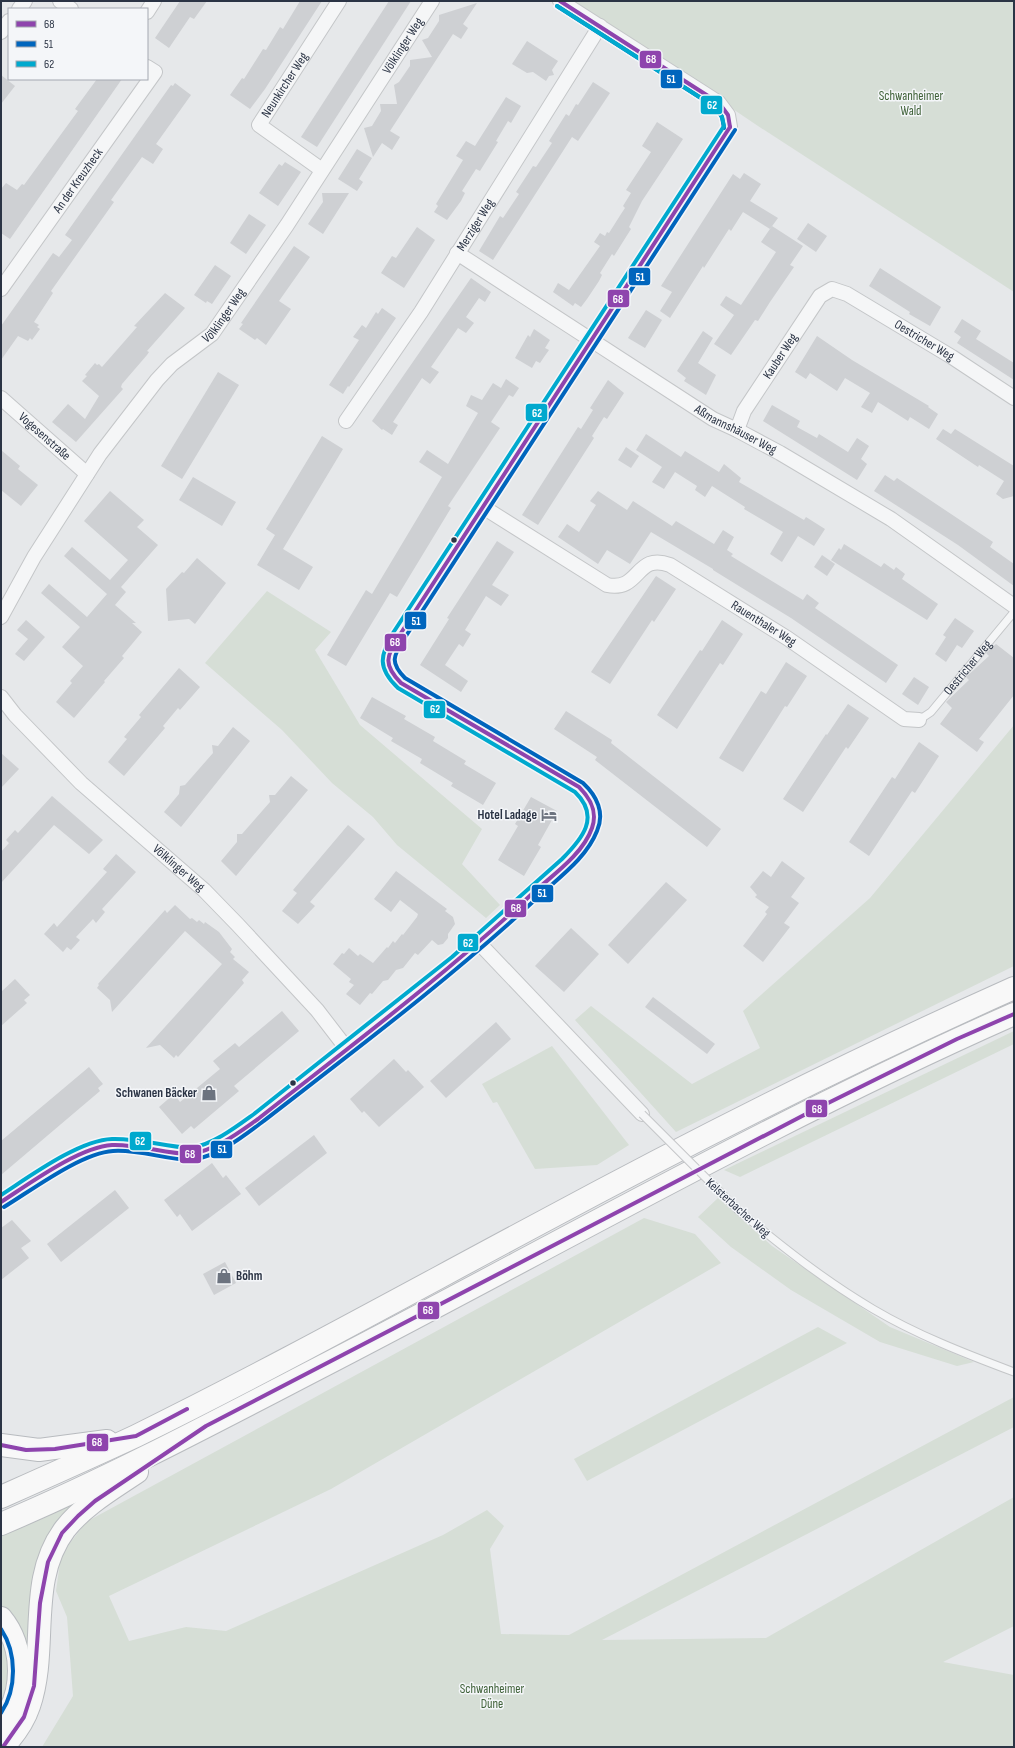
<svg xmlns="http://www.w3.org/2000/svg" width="1015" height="1748" viewBox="0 0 1015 1748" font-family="'Sofia Sans Condensed',sans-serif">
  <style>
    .green { fill: #d6ded6 }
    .building { fill: #ced0d3 }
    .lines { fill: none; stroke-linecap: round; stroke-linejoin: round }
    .lane-casing { stroke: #c4c6c8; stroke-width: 9 }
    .street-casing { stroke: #c4c6c8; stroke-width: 16 }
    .highway-casing { stroke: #b8bbbf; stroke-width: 24 }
    .lane { stroke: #f5f6f7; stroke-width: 7 }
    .street { stroke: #f5f6f7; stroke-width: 14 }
    .highway { stroke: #f8f8f8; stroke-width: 22 }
    .lane-bridge-casing { stroke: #c4c6c8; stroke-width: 9; stroke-linecap: butt }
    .lane-bridge { stroke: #f5f6f7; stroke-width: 7 }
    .bus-1-casing { stroke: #f4f6f9; stroke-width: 7 }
    .bus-2-casing { stroke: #f4f6f9; stroke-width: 7 }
    .bus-3-casing { stroke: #f4f6f9; stroke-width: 7 }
    .bus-1 { stroke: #8e44ad; stroke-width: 4 }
    .bus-2 { stroke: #0065bd; stroke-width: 4 }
    .bus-3 { stroke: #00a9ce; stroke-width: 4 }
    .bus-dot { fill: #2b3445; stroke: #f4f6f9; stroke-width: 1.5 }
    .labels { text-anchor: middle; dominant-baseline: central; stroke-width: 3; stroke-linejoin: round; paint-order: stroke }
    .street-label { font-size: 13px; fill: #2b3445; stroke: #f4f6f9 }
    .park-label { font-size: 13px; fill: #3f6138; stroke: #f4f6f9 }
    .poi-label { font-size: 13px; font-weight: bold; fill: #2b3445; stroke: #f4f6f9; text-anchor: end }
    .line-badge { stroke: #f4f6f9; stroke-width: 1.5 }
    .badge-label { font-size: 11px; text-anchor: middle; font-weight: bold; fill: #fff }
  </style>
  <rect width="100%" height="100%" fill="#e6e8ea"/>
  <g class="green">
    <polygon points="573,1 1014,1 1014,292 758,126"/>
    <polygon points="267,591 331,632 315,650 360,725 482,829 462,864 500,905 486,918 397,845 373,817 332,783 282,730 205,663"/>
    <polygon points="1014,725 1014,966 676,1132 575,1020 591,1006 692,1084 760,1048 743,1011 870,898"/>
    <polygon points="1014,1031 1014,1044 740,1177 724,1170"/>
    <polygon points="552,1046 629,1145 597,1165 535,1169 497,1102 493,1103 482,1084"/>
    <polygon points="718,1198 772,1246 890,1327 974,1362 957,1366 880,1342 791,1290 731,1247 698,1217"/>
    <polygon points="644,1218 695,1234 721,1263 331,1489 109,1596 129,1641 186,1627 226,1631 443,1535 487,1510 504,1526 490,1549 501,1634 569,1635 1014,1397 1014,1427 602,1640 766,1638 1014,1497 1014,1626 943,1662 1014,1675 1014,1747 42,1747 73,1696 67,1617 56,1591 61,1555 86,1522"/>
    <polygon points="818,1327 847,1343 587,1481 574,1459"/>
    <polygon points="85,1498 67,1517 9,1720 11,1620 1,1606 1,1534"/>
    <polygon points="1,1633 10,1646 12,1684 1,1709"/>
  </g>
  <g class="building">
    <polygon points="180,1 207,1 194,19 190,17 169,48 155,38"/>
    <polygon points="300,1 322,1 265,89 250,109 230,95 242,78 244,79 263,49 266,50 280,27 283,29"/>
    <polygon points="389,1 411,1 317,147 301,137"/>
    <polygon points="477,3 463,24 468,28 461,39 453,34 390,131 400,137 392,150 382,143 373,157 364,128 372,126 381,111 380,104 397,104 394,85 399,82 410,66 410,60 432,57 422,40 428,38 439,21 439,15"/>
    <polygon points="527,41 558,61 552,70 554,75 549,76 546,81 533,72 527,73 512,64"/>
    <polygon points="1,75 15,86 1,104"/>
    <polygon points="97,79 122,79 10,239 1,233 1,189 6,183 17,190 22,184 24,185 78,111 75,109"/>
    <polygon points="593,82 610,93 578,141 572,137 493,260 479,251 500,216 503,218 519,194 516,192 533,166 536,167 552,143 549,141 566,114 569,116 576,104 578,105"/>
    <polygon points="175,83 191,95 156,144 163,149 153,164 142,157 111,200 114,202 51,291 53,293 34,322 39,325 37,327 40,329 32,340 30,338 28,341 18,336 1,360 1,326 53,253 59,257 72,240 65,235 171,85 173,86"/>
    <polygon points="506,97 521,106 511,123 508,121 496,141 498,142 480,171 476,169 462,191 465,193 461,201 447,220 434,212 438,206 436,204 463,160 456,156 466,141 475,146"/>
    <polygon points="657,122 683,139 642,201 629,227 631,229 614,256 612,254 600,273 602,275 599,281 587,299 581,307 575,303 573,306 553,292 558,283 569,290 600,246 594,242 600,233 605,236 607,232 609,233 621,214 625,208 623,206 631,193 626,190 651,152 642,146"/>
    <polygon points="357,149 372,158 359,179 363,182 357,191 338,179"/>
    <polygon points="285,162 301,172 278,206 259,193 279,164 282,166"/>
    <polygon points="744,173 761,184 750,201 778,218 770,229 743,212 731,231 729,229 704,268 703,266 670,318 660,311 672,292 661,286 733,174 740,179"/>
    <polygon points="322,193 349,193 323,234 308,224 323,202"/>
    <polygon points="249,214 266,225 246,254 230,243"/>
    <polygon points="808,223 827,236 816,252 797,239"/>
    <polygon points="772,226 803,246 790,265 794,267 770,302 758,321 755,320 731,355 714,344 734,315 720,305 726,296 741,305 759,278 776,252 761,242"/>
    <polygon points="417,227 435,240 404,288 381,273 392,256 396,258"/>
    <polygon points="294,246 310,257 279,301 291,309 266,345 257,338 255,340 239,329 243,324 241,323"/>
    <polygon points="215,265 231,276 212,304 207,301 206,303 194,295"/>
    <polygon points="880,268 941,307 930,326 909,314 910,312 869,286"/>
    <polygon points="471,278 491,292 485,302 479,298 466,317 474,323 466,333 458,328 431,367 439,372 430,384 422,378 393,422 398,425 392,435 383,429 382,430 372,421"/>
    <polygon points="165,293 185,308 147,351 149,352 147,355 122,384 121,387 123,389 76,442 52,422 68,404 85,419 99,396 82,381 87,376 85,375 95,363 97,365 99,364 102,367 137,327 134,326"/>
    <polygon points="382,308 396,318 349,387 348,386 343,394 329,385 359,340 353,337 362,325 366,328 376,312 378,314"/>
    <polygon points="646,310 662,320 645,348 628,338"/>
    <polygon points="962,319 981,331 976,339 1014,363 1014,380 957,343 961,337 954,332"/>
    <polygon points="534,329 550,340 545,348 549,350 544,357 540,363 536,361 532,368 515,358 528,335 530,337"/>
    <polygon points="703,331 713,338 698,363 716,375 706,395 684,381 686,378 677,371"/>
    <polygon points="817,336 852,360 929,406 928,407 938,414 929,429 910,417 908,421 878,402 872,413 861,407 870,393 845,378 837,391 810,373 806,379 795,372"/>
    <polygon points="218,372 239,385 182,479 161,466"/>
    <polygon points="506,379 519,388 513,397 509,395 491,422 500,428 448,506 451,508 397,597 390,593 346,666 327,655 366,590 372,594 442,477 419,462 427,450 448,464 478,413 466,406 471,395 482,400 493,383 501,388"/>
    <polygon points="608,380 624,393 607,419 604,417 592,436 594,438 538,525 522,515 578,427 581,429 593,410 590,408"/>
    <polygon points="772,405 800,421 797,427 817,438 819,434 848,452 857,438 869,446 861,459 867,464 857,480 763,421"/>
    <polygon points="943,429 951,434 955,429 1014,466 1014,496 1003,499 996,494 1004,481 979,465 978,467 936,439"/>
    <polygon points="646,434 681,457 685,451 719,472 724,464 741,478 739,482 804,520 806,517 825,529 814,546 798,536 782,562 770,554 783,532 744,509 745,507 712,486 705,497 695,490 697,486 675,472 664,489 652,482 662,467 636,450"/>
    <polygon points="322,436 343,449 283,549 313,567 299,590 257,565 275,535 266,529"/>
    <polygon points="626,447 639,456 631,468 618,460"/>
    <polygon points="1,450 20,466 18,469 38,485 21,506 1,490"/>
    <polygon points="885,475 894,481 897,478 993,542 990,547 1014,564 1014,586 958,545 874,491"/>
    <polygon points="193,477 236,502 222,526 179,500"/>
    <polygon points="110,491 144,520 137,527 158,545 121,587 126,592 115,605 136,623 132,623 142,632 122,656 124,658 104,681 105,682 74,718 56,702 72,683 70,681 83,666 62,647 80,627 41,593 49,584 87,617 107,594 64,556 72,547 110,580 128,560 84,521"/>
    <polygon points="598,491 627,510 633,501 672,526 676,521 714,544 723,530 734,537 727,550 733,554 731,556 803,600 807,594 819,603 815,608 898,665 886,683 791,618 713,570 713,569 651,532 630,564 607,550 598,564 558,537 567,524 579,532 596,505 590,501"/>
    <polygon points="497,541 514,552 492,585 509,595 501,606 486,596 465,630 471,634 463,647 459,644 445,665 468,681 461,692 420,665 449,619 447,618"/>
    <polygon points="844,544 881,567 884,563 894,570 896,567 905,574 902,579 938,604 927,620 831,560 839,548 841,550"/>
    <polygon points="822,555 835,564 827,576 814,567"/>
    <polygon points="197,558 226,583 195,624 189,619 168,621 166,589 182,572 184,573"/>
    <polygon points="656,576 676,589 654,622 652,620 610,684 591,672"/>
    <polygon points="955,618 974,631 962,648 957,645 946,662 935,654 946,637 943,635"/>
    <polygon points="26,620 45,637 24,661 15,654 28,639 17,630"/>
    <polygon points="722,620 743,634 723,665 720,663 677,729 657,715 700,650 702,651"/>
    <polygon points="996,644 1014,658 1014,695 979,739 984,742 977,752 940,724 952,708 946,702 969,680 966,677 989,656 986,653"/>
    <polygon points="786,662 807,676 787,707 785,706 743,772 719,758 761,691 766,694"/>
    <polygon points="179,668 200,687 180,710 178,708 163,726 165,728 124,776 108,762 127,739 124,737 141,717 139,715"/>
    <polygon points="914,677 929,687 918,705 902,694"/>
    <polygon points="372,697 406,716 404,719 435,737 433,741 466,761 464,764 496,783 483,805 451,786 453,783 420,763 422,759 391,741 393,738 360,718"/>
    <polygon points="848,704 869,718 848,749 846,747 803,812 783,799 826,734 827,735"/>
    <polygon points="566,711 612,740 611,743 721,829 707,847 595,760 597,757 554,729"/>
    <polygon points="233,727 250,741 181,827 164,812 179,794 180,786 185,785 213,753 212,745 218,746"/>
    <polygon points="919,742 939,756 915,793 912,791 869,856 849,842 892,777 895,779"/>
    <polygon points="1,753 19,769 1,788"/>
    <polygon points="291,776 308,790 236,876 221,861 237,842 237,834 242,834 270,802 269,795 275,795"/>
    <polygon points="52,796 103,840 89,854 54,825 1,883 1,852 9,843 6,840 15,830 18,833"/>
    <polygon points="531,797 557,811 538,845 541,847 524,876 498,860 518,826 515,824"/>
    <polygon points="348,825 365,839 310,902 315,906 298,924 282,911 297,893 293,890"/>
    <polygon points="116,854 136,872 102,909 105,912 96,923 93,919 76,937 80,940 71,950 67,947 63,952 44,934 54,923 57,927 78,904 107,872 103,869"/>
    <polygon points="782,861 805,878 791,897 799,903 784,923 790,927 763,962 743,946 767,914 765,912 769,907 755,897 757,895 750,887 763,871 771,877"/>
    <polygon points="396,871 447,909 445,911 453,917 455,924 448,934 448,938 443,944 438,945 432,940 418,955 415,953 403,968 396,970 388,980 383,981 372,994 370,993 360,1005 346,994 354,985 349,982 351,979 333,964 342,953 344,954 349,948 358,956 360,954 373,963 387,947 388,948 393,941 395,943 402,934 403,935 417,917 418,914 400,900 391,912 374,899"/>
    <polygon points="666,882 687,900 628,964 608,945"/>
    <polygon points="175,905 190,919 192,918 197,922 199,920 204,924 205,922 219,932 232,949 230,952 235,957 233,959 249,972 242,980 244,983 237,991 178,1057 176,1055 174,1058 160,1045 146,1048 222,964 185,931 112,1012 110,1000 97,988 99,985 98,984 157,919 165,910 167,913"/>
    <polygon points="571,928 599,954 564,992 535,966"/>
    <polygon points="15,979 30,995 24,1000 27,1003 1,1026 1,992"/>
    <polygon points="653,997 715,1044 707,1054 645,1007"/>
    <polygon points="282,1011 299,1031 234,1086 239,1091 194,1129 191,1126 182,1134 159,1107 174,1094 180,1102 220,1069 213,1061 235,1043 239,1047"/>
    <polygon points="496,1022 511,1039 446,1098 430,1081"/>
    <polygon points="394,1059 406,1072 408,1070 424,1087 379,1127 364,1111 362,1113 350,1099"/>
    <polygon points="89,1067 103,1084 98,1088 100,1091 1,1175 1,1141"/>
    <polygon points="314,1135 327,1153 259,1206 245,1188"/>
    <polygon points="212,1163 223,1178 226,1175 241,1194 192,1231 180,1214 177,1217 164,1200"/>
    <polygon points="115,1190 129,1208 61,1262 47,1244"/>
    <polygon points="12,1220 31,1241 21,1248 29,1258 1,1280 1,1228"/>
    <polygon points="225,1262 236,1283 214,1295 203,1274"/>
  </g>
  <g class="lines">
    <defs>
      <g id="lane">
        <path id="s1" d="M919,720L931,712L1014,612"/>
        <path d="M738,1210C781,1246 824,1280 873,1309C917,1335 966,1354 1014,1372"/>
      </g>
      <g id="street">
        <polyline points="60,1 71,9"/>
        <polyline points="19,9 25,1"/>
        <polyline points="147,12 154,1"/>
        <polyline points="1,32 9,21"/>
        <path id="s2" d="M322,170L259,125L339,1"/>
        <path id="s3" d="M457,253L713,419L737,430L780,453L891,519L1014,606"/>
        <path id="s4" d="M1,289L155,72L147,67"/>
        <path id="s5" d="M1,398L87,474"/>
        <path id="s6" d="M346,421L421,312L600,26"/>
        <path id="s7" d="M737,430L744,411L820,296L832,289L847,294L952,357L1014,398"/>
        <path id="s8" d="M483,507L607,585C641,592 635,552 670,565L787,638L904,719L919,720"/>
        <path id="s9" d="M1,617L34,557L100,454L157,380L172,364L212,334L287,225L432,1"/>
        <path id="s10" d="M1,697L15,715L81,783L204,890L238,925L317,1010L347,1049"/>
        <polyline points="479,943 642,1114"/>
        <path d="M1,1202C27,1186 83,1147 111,1145C132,1143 183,1159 199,1153C241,1137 276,1103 311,1076C390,1016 467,957 539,888C555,872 578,856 589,835C599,817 594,800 579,787L401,683C395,677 388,671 388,662C387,648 408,623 416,611L730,127L728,115L719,103L560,1"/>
      </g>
      <g id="highway">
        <polyline points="1,1445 39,1450 107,1441"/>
        <path d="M1,1497C46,1477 91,1457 136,1436C274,1368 409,1293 544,1221C698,1138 855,1059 1014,988"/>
        <path d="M1,1524C107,1479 211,1424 313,1371C546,1251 774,1120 1014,1014"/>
        <path d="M1,1618C25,1647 25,1694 1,1724"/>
        <path d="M3,1747C14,1735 24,1721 29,1706C49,1648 26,1581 65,1529C84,1505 112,1489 137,1472"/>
      </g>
    </defs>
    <use href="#lane" class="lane-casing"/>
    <use href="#street" class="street-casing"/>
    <use href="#highway" class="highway-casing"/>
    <use href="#lane" class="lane"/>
    <use href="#street" class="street"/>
    <use href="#highway" class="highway"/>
    <defs>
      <polyline id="lane-bridge" points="642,1114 738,1210"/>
    </defs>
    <use href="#lane-bridge" class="lane-bridge-casing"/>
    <use href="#lane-bridge" class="lane-bridge"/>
    <defs>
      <g id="bus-1">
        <polyline points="560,1 719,103 728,115 730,127"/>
        <path d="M1,1202C29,1184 79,1147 112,1145C139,1144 165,1154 191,1154C216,1150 238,1133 258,1119C352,1045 447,974 534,892C554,874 583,854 592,828C598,811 590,798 579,787L401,683C383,665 386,656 399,636L730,127"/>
        <polyline points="1,1445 26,1450 55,1449 136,1436 187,1409"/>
        <polyline points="3,1747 24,1717 34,1686 40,1603 48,1562 62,1533 78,1516 95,1501 206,1426 806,1114 957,1039 1014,1014"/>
      </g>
      <g id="bus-2">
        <polyline points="557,6 715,107 722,117 724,128"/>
        <path d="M4,1207C32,1190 81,1153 113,1151C139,1149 166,1160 192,1160C218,1156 241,1138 261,1123C355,1050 450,979 537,898C558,878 586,859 597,831C605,813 597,796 583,783L405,678C390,663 393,656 404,639L735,130"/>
        <path d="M1,1629C17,1653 17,1689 1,1713"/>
      </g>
      <path id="bus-3" d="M1,1195C29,1177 79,1140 112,1139C139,1138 165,1147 191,1148C214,1144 236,1127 254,1114L452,957L562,859C582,839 601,817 575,792L398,688C377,668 380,655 393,633L724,126L722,117L715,107L557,6"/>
    </defs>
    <use href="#bus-1" class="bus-1-casing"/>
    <use href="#bus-2" class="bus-2-casing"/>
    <use href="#bus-3" class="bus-3-casing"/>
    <use href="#bus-1" class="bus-1"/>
    <use href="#bus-2" class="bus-2"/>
    <use href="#bus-3" class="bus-3"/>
  </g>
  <defs>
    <symbol id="hotel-bare" viewBox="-9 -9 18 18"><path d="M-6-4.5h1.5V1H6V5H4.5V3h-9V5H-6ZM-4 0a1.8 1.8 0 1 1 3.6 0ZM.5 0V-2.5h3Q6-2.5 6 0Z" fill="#6c737f" stroke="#f4f6f9" stroke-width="2.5" paint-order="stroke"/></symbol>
    <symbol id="shop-bare" viewBox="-9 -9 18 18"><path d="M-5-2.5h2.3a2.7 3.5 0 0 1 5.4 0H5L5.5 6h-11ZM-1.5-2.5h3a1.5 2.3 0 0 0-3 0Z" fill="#6c737f" stroke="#f4f6f9" stroke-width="2.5" paint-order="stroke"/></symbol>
  </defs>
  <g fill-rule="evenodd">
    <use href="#hotel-bare" x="538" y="804" width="22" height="22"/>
    <use href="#shop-bare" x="198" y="1082" width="22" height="22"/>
    <use href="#shop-bare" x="213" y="1265" width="22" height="22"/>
  </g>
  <g class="bus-dot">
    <circle cx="454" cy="540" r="3.5"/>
    <circle cx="293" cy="1083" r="3.5"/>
  </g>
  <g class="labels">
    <g class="street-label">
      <text stroke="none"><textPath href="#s9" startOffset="702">Völklinger Weg</textPath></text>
      <text stroke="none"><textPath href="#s2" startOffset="125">Neunkircher Weg</textPath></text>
      <text stroke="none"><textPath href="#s4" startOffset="133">An der Kreuzheck</textPath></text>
      <text stroke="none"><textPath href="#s6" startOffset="235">Merziger Weg</textPath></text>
      <text stroke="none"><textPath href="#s9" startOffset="378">Völklinger Weg</textPath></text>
      <text stroke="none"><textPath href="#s7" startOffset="278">Oestricher Weg</textPath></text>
      <text stroke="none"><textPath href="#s7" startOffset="86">Kauber Weg</textPath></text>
      <text stroke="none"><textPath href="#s3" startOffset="330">Aßmannshäuser Weg</textPath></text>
      <text stroke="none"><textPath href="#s5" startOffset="58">Vogesenstraße</textPath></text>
      <text stroke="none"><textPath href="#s8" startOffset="328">Rauenthaler Weg</textPath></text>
      <text stroke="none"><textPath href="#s1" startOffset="72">Oestricher Weg</textPath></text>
      <text stroke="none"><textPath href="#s10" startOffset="247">Völklinger Weg</textPath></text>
      <text transform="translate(738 1208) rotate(42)">Kelsterbacher Weg</text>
    </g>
    <g class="park-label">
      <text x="911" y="96">Schwanheimer<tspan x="911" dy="15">Wald</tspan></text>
      <text x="492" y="1689">Schwanheimer<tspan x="492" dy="15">Düne</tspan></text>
    </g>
    <g class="poi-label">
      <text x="537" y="815">Hotel Ladage</text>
      <text x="197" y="1093">Schwanen Bäcker</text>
      <text x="236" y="1276" text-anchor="start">Böhm</text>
    </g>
  </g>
  <g class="line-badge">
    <rect x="639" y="50" width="23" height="19" rx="4" fill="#8e44ad"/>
    <rect x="660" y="69" width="23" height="20" rx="4" fill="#0065bd"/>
    <rect x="700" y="95" width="23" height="20" rx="4" fill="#00a9ce"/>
    <rect x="628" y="267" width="23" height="19" rx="4" fill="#0065bd"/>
    <rect x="607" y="289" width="23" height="19" rx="4" fill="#8e44ad"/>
    <rect x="525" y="403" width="23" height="19" rx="4" fill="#00a9ce"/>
    <rect x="404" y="611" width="23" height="19" rx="4" fill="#0065bd"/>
    <rect x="384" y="633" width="23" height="19" rx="4" fill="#8e44ad"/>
    <rect x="423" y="700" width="23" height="19" rx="4" fill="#00a9ce"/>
    <rect x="531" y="884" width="23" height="19" rx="4" fill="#0065bd"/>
    <rect x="504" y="899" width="23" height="19" rx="4" fill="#8e44ad"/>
    <rect x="457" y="933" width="22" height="19" rx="4" fill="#00a9ce"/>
    <rect x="805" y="1099" width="23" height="19" rx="4" fill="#8e44ad"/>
    <rect x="129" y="1131" width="23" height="20" rx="4" fill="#00a9ce"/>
    <rect x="210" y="1140" width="23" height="19" rx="4" fill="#0065bd"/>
    <rect x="179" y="1144" width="23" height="20" rx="4" fill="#8e44ad"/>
    <rect x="417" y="1301" width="23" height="19" rx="4" fill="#8e44ad"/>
    <rect x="86" y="1433" width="23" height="19" rx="4" fill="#8e44ad"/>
  </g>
  <g class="badge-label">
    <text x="651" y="63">68</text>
    <text x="671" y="83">51</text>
    <text x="712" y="109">62</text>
    <text x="640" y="281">51</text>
    <text x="618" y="303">68</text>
    <text x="537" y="417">62</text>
    <text x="416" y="625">51</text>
    <text x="395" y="646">68</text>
    <text x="435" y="713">62</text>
    <text x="542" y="897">51</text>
    <text x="516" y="912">68</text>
    <text x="468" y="947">62</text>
    <text x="817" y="1113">68</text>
    <text x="140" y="1145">62</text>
    <text x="222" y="1153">51</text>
    <text x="190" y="1158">68</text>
    <text x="428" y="1314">68</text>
    <text x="97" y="1446">68</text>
  </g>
  <rect width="1015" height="1748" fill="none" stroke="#2b3445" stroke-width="4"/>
  <rect x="8" y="8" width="140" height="72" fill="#f4f6f9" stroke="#a4a8b1"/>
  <rect x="16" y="21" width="20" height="6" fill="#8e44ad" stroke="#a4a8b1"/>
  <text x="44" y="28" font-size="12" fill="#2b3445">68</text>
  <rect x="16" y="41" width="20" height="6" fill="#0065bd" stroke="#a4a8b1"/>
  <text x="44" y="48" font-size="12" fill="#2b3445">51</text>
  <rect x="16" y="61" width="20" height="6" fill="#00a9ce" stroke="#a4a8b1"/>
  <text x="44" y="68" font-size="12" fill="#2b3445">62</text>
</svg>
